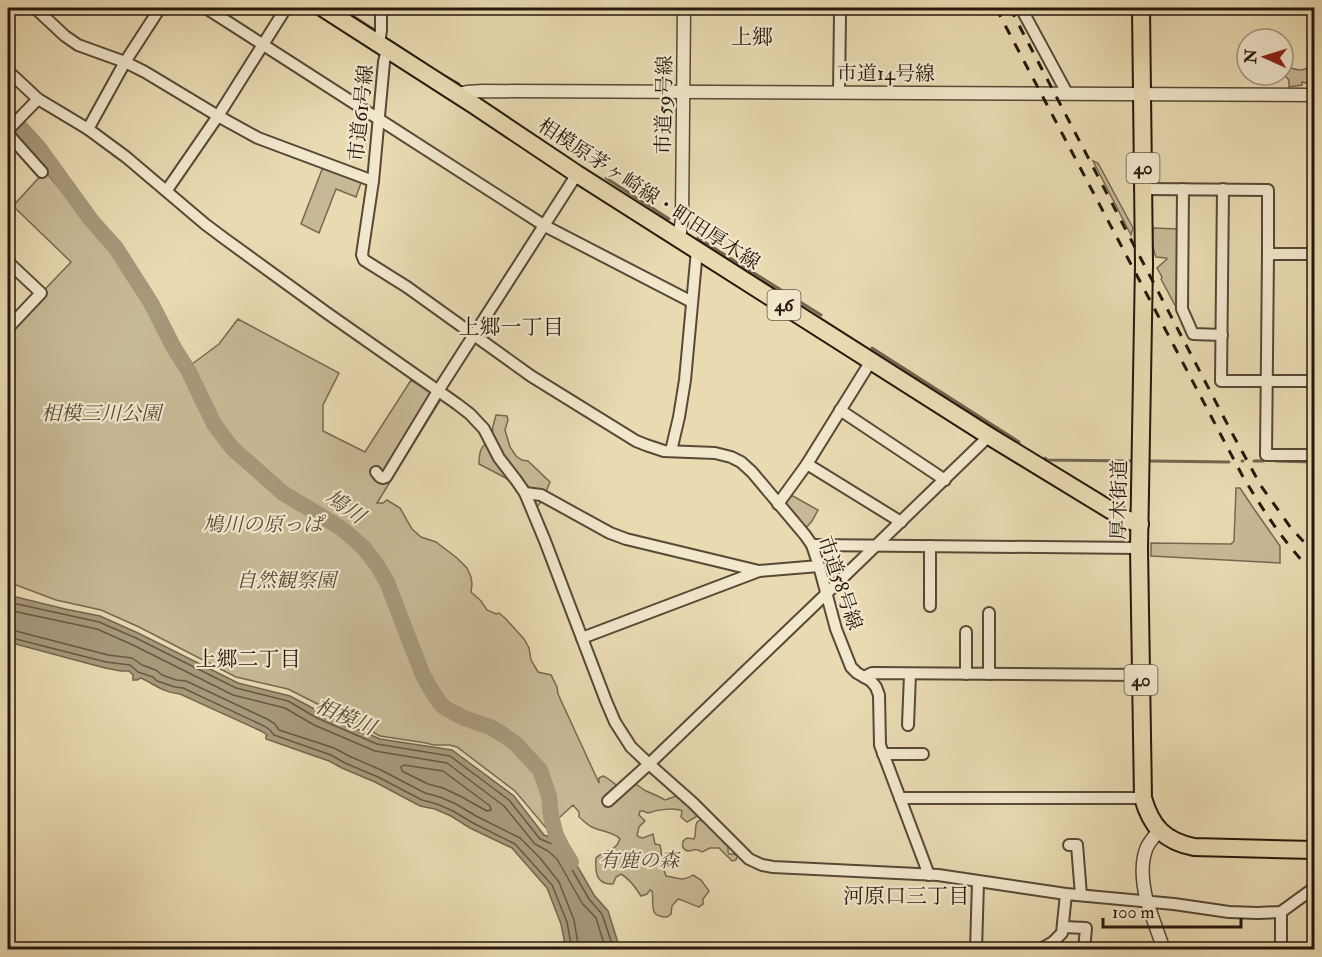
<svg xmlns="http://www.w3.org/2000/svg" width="1322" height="957" viewBox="0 0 1322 957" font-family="'IM FELL Double Pica','Noto Serif JP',serif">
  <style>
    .green { fill: #c8b996; stroke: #786852; stroke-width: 1.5 }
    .water { fill: #a7987a; stroke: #74654e; stroke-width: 1.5 }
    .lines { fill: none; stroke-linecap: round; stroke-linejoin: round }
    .shore { stroke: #675844; stroke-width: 1.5 }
    .stream { stroke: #74654e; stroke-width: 3 }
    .river { stroke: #a7987a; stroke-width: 16 }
    .minor-casing { stroke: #584836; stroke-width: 14 }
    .tertiary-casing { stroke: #584836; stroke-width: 15 }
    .primary-casing { stroke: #27180d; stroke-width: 20 }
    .minor { stroke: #f1e7cd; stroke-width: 10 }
    .tertiary { stroke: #f1e7cd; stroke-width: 12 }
    .primary { stroke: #e9dab2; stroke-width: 16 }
    .rail { stroke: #27180d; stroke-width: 3; stroke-dasharray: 10 10; stroke-linecap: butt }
    .labels { text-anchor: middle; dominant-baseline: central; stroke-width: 4.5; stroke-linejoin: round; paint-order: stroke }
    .shield { fill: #f1e7cd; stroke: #645647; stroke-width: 1.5 }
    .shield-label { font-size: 18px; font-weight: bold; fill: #27180d }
    .street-label { font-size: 20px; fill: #27180d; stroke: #f1e7cd }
    .park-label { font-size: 20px; font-style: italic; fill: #574836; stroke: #f1e7cd }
    .neighbourhood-label { font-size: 21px; fill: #27180d; stroke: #f1e7cd }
    .water-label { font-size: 21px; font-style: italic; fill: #5a4b39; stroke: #f1e7cd }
  </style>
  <rect width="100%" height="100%" fill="#e9dab2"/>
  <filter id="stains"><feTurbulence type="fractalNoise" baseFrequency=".00333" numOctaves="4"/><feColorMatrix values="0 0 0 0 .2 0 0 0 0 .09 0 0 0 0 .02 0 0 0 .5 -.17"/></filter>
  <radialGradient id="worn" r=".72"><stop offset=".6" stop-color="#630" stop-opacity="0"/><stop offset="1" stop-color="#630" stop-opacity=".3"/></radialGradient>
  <g class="green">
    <path d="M1310,66H1314V85L1302,82V85L1289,87V80L1286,77L1287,71L1291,68C1299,70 1302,72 1310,66Z"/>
    <polygon points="1093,161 1098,163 1133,228 1131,235"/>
    <polygon points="323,167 362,180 356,197 336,189 319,233 301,224"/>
    <path d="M45,171L113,254L147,306L184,370L219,344L238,319L339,373L323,405V431L365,452L411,380L441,399L377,503H383L387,500L400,508L412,529L421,537L436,542L457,558L467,568L471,577L472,584L471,592L481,601L487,610L496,614L499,613L505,618L524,639L529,648L531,660L538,672L551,675L557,687L558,694L599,783V778L603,776C608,777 618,787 623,791L632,783C639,784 640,788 646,791C653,794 659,796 665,800L679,795L697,813L696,817L687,822L681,817L682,811C674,807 657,810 648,813L643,811H640L639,815L645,821L639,827L637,835L639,837L643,838L653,834L655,844L660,845C662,852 662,860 661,867L664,870L666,876C678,878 683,882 693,875L701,880L709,891L703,899V904L699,907C692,905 686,901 678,899L672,906L671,914L667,917C647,917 655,904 652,891L650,890L647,894L641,896C636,888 630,879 621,874L616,877L613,884C596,885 595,872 596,858C604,850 615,853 620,839C613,831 601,832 592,827C587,825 583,820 579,817V812L573,805L547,829L515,791L457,747L449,745H434L426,743L380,736L374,733L373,730L367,729L288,689L236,677L139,627L101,610L56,600L8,582V328L71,262L13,206Z"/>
    <path d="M1153,228L1178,229L1177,309L1161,279L1162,277L1157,268L1167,259L1166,258L1156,257C1152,248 1152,238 1153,228Z"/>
    <path d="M496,415L507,416L508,420L505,430L510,447L516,456L522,460L528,461L550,482C545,494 545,498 536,508L515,485L504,477L479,464C479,450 481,447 492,437L493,426Z"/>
    <polygon points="1236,488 1240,488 1254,509 1280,546 1280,563 1151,556 1151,543 1231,544 1234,541"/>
    <polygon points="791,495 818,510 812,521 804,530 783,507 786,499"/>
    <path d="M700,820C711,824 719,835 728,844V852L729,854H734L737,856L736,860L732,861L719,848H710L702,852C696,848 695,850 688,851C682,849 682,846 683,841L687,838L694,839C697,833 694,828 697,822Z"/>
  </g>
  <path class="water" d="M8,595L65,609L100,616L138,633L238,683L290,696L320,712L380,739L452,750L514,796L544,835L555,839L568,850L594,895L608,911L620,949H566L561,924L547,888L512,848L470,828L451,816L435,809L420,806L375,782L342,768L329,761L266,739V736L267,735L261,731L180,694C164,693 154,684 141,678L137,680H133V675L129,671H121L105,668L8,642Z"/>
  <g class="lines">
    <g class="shore">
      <polyline points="8,602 99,622 136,638 236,688 288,701 317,718 377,744 450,756 509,800 540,839 552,844 563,854 589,899 602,914 614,950"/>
      <polyline points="8,610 97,629 133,645 233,695 285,708 314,725 375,751 447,763 504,806 535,844 548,851 557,859 582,903 596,918 606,950"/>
      <polyline points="8,629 108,655 132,658 142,665 156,670 162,675 176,680 186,681 267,719 275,724 279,730 334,748 349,756 381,770 425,793 440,797 456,804 476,816 520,838 540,858 559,882 574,920 579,950"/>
      <polyline points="8,637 106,662 130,665 138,672 153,677 157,681 175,687 183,688 264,726 270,730 274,735 331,755 345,763 378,777 422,800 437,804 453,811 473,823 515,844 552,885 567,922 572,950"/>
      <polygon points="404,765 443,771 490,806 491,810 487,811 460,796 443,788 428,784 402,771 401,767"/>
    </g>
    <g class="stream">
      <polyline points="340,8 373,29"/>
      <polyline points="389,40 425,64"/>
      <polyline points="441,74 459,84"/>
      <polyline points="606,178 669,219"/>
      <polyline points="698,238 821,315"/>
      <polyline points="872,348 1019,442"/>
      <polyline points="1045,458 1047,460 1130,461"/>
      <polyline points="1150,461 1229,462"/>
      <polyline points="1242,461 1243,461"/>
      <polyline points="1254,461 1263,461"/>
      <polyline points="1276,461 1314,462"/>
    </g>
    <polyline class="river" points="8,114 39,148 91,220 116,248 151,303 174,348 188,370 214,424 232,448 283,493 341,528 363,547 377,565 387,582 422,673 430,688 440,703 445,708 464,718 490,727 502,734 516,744 540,770 549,796 551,816 556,835 563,849 571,862"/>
    <defs>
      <g id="minor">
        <polyline points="35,8 65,36 78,45 125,62 145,72 218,116 258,138 373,181"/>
        <polyline points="206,8 545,226 692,302"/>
        <polyline points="1021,8 1067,93"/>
        <polyline points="379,44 381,30 381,8"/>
        <polyline points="387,49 384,62 373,181 363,248 362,255 364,260 407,287 531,376 636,441 646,445 664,451 715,453 731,457 741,462 752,472 805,535 812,545 819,566 836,629 851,667 857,673 871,681 876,687 879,695 880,745 929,875"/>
        <polyline points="8,71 38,99 88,129 126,157 205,224 225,239 327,313 457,404 470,414 484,429 499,458 516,480 525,493 545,541 606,701 615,722 631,747 649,764 693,803 749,859 762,865 773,867 938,875 1066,894 1174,904 1229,912 1257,913 1281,912 1314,888"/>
        <polyline points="839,92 840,15"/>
        <polyline points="88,129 125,62 160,8"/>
        <polyline points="8,130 38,99"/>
        <polyline points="8,134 42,172"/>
        <polyline points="1144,189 1268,190 1268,254 1266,455 1314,455"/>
        <polyline points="1183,189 1182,309 1193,334 1222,335"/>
        <polyline points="1223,189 1221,381 1314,381"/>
        <polyline points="167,190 218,116 286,8"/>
        <polyline points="1268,254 1314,254"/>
        <polyline points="8,262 41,293 8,328"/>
        <polyline points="840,410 945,480"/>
        <polyline points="671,451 679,417 685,380 697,250"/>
        <polyline points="1314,455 1314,362"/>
        <polyline points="807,464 901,522"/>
        <polyline points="376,472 380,477 383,478 386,477 438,391 577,174"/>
        <polyline points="525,493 541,495 610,533 626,539 759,571"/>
        <polyline points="778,504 807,464 871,361"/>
        <polyline points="812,545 1139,548"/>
        <polyline points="930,606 930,546"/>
        <polyline points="966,632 966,674"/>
        <polyline points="582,638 759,571 819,566"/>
        <polyline points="989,674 989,613"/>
        <polyline points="864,677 872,673 1141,675"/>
        <polyline points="908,725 910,674"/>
        <polyline points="883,754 923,754"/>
        <polyline points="900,798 1143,798"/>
        <polyline points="608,801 649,764 826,594 989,436"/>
        <polyline points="1069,845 1077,845 1081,895"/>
        <polyline points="1063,927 1086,928 1084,950"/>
        <polyline points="976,950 978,882"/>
        <polyline points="1039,950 1053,942 1062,933 1066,894"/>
        <polyline points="1281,950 1281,912"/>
      </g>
      <g id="tertiary">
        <polyline points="458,94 467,92 483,91 1314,95"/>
        <polyline points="679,238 682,219 684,8"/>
        <path d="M1159,830C1155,836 1150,841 1147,847C1140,863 1143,886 1147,902L1164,950"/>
      </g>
      <g id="primary">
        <polyline points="323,8 474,105 577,174 989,436 1107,508 1126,519 1140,524"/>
        <path d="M1141,8L1144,264L1139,548L1143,798C1151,826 1164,841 1194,847L1314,850"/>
      </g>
    </defs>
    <use href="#minor" class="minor-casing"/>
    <use href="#tertiary" class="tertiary-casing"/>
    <use href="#primary" class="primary-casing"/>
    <use href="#minor" class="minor"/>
    <use href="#tertiary" class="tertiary"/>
    <use href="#primary" class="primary"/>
    <g class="rail">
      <path d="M996,8L1242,475C1263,510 1285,545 1314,573"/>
      <polyline points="1010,8 1232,433 1261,486 1291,528 1314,553"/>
    </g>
  </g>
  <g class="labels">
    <g class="shield">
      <rect x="1126.5" y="153" width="33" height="30" rx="4.5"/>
      <rect x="767.5" y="290" width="33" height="30" rx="4.5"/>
      <rect x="1124.5" y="665" width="33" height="30" rx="4.5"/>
    </g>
    <g class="shield-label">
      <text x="1143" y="168">40</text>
      <text x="784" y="305">46</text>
      <text x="1141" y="680">40</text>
    </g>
    <g class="street-label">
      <text x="886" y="73">市道14号線</text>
      <text transform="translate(664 105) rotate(-89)">市道59号線</text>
      <text transform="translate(361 113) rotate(-84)">市道61号線</text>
      <text transform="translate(649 194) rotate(33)">相模原茅ヶ崎線・町田厚木線</text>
      <text transform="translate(1119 500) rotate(-89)">厚木街道</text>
      <text transform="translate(840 583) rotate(71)">市道58号線</text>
    </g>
    <g class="park-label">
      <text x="101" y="413">相模三川公園</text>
      <text x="263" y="524">鳩川の原っぱ</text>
      <text x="286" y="580">自然観察園</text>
      <text x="639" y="860">有鹿の森</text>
    </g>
    <g class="neighbourhood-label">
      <text x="752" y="37">上郷</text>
      <text x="511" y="327">上郷一丁目</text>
      <text x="248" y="659">上郷二丁目</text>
      <text x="906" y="896">河原口三丁目</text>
    </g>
    <g class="water-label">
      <text transform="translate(345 507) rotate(35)">鳩川</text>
      <text transform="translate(345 717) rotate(23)">相模川</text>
    </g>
  </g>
  <rect width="1322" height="957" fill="none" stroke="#e9dab2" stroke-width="30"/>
  <rect x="9" y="9" width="1304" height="939" fill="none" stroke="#27180d" stroke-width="3"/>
  <rect x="15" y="15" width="1292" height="927" fill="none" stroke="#27180d" stroke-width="1.5"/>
  <g transform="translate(1265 57) rotate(273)"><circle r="28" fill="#f1e7cd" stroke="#a09480" stroke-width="1.5"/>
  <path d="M0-4.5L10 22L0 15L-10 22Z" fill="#8f2418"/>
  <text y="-9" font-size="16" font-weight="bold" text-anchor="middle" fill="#27180d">N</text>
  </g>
  <path d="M1103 918v9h138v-9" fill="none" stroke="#27180d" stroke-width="3"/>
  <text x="1112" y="918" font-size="18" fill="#27180d" stroke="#f1e7cd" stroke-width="4.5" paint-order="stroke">100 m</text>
  <rect width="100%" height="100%" filter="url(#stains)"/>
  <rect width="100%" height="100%" fill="url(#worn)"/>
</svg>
